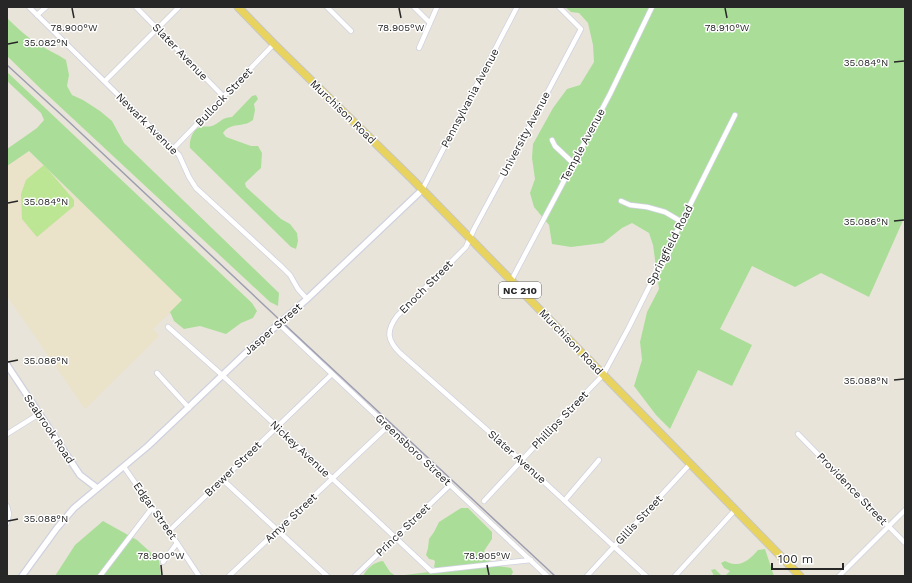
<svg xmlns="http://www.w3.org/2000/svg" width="912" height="583" viewBox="0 0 912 583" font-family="'Work Sans',sans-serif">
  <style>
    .education { fill: #eae2c9 }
    .green { fill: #aade98 }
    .pitch { fill: #bce594 }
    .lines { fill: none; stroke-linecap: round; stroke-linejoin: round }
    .minor-casing { stroke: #cfd1e0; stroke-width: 6 }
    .tertiary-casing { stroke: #cfd1e0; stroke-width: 8 }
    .primary-casing { stroke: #c7c7c7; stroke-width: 9 }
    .minor { stroke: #fff; stroke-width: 4.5 }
    .tertiary { stroke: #fff; stroke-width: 5.5 }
    .primary { stroke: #e8d35f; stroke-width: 7 }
    .rail { stroke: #9d9eb1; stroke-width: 1.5 }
    .ticks { fill: none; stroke: #272727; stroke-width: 1.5 }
    .labels { text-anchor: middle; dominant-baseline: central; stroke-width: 3; stroke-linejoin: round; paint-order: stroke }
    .shield { fill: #fff; stroke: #686868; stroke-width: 1 }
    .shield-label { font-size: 10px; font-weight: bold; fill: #272727 }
    .street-label { font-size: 11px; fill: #272727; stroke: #fff }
    .ticks-label { font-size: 10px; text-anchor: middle; fill: #272727; stroke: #fff; stroke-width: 3; stroke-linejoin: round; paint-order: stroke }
  </style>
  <rect width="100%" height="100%" fill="#e9e4d9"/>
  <polygon class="education" points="28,151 183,300 153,329 159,336 85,409 7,296 7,166"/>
  <g class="green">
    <polygon points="565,7 905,7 905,216 869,297 821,273 795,287 752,266 720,329 752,345 732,386 698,370 670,429 656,415 634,386 642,360 640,342 647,312 659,289 653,245 649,233 632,223 622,228 603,243 571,247 552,244 549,225 534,207 530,193 535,179 532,158 533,144 553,108 567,89 580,85 594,62 593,45 588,23 579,13 571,12"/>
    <path d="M7,18C17,28 27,37 39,45C48,50 57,54 66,60L69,75L67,86L72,95L83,100L100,111L112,121L124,143L279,293L278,306L270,302L41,89L7,56Z"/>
    <polygon points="7,72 252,303 257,311 253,318 241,323 226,334 200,326 184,329 174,321 170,312 182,300 29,151 7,166 7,149 37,128 44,120 41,113 7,81"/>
    <path d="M256,95L258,99L254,104L255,110L253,120C250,122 247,124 244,124C236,126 228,125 223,133L226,137L251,146H258L262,153L261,168L245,183L246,187L281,219L290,224L297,233L298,241L296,249L291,247L190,148C189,141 192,130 200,127C204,126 209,127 212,126C222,122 220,118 232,117L252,96Z"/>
    <path d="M461,508H468L492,532V539L484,551L487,555L491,565L511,568L513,572L511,576H363C367,568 374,562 383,561L390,572L396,576L454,569L439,570L434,567L435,562L434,560L429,559L426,555L428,548L429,539L434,532L439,522Z"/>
    <polygon points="103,521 137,540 159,560 161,576 55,576 75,545"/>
    <path d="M765,549L774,576H714L711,570L715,569L722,576L726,575L730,571L724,568L721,563L725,561C728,562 731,564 735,564C744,565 752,557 758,550Z"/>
  </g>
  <polygon class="pitch" points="44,165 74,200 74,206 37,237 22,219 21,194 26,180"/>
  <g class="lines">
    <defs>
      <g id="minor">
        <polyline points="29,7 179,155 189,177 196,188 283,268 290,275 298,289 307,299"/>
        <polyline points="136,7 224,97"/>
        <polyline points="327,7 351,31"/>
        <polyline points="414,7 429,22"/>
        <path d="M559,7L581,29L528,129L474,229L466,247L397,316C386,331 387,340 400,353L503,444L646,576"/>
        <polyline points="37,15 46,7"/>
        <polyline points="419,48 437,7"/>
        <polyline points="105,81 179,7"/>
        <polyline points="552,140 555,146 573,163"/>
        <polyline points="173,149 274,44"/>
        <polyline points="422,190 517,7"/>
        <polyline points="621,201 630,205 647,207 665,212 682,222"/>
        <polyline points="511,281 610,94 652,7"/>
        <polyline points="279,324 547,576"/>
        <polyline points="168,327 222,375 431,571 531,560"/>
        <polyline points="157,373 189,408"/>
        <polyline points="7,434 39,414"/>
        <polyline points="798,434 905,543"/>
        <polyline points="124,467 177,543 199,576"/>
        <polyline points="222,479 327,576"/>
        <polyline points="565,500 599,460"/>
        <polyline points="484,501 547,433 603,375 628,329 735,115"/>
        <polyline points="7,506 9,514 7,523"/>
        <polyline points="169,531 332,374"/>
        <polyline points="163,562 177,543"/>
        <polyline points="100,576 152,508"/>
        <polyline points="229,576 388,426"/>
        <polyline points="355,576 450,485"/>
        <polyline points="587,576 690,464"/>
        <polyline points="675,576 735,510"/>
        <polyline points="839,576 905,510"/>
      </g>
      <g id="tertiary">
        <polyline points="7,365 76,469 80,475 97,488"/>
        <polyline points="22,576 57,528 74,508 148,446 251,348 307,299 422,190"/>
      </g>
      <polyline id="primary" points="238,7 274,44 412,179 800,576"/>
    </defs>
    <use href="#minor" class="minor-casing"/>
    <use href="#tertiary" class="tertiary-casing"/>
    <use href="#primary" class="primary-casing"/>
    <use href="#minor" class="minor"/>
    <use href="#tertiary" class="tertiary"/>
    <use href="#primary" class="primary"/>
    <polyline class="rail" points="7,65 67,120 282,322 555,576"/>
  </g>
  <path class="ticks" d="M72,8L74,18M399,8L401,18M725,8L727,18M8,44L18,42M894,62L904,61M8,203L18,201M894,221L904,220M8,362L18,360M894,380L904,379M8,521L18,519M161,565L162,575M487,565L489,575"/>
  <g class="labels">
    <rect class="shield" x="499" y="282" width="42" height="16" rx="3"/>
    <g class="shield-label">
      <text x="520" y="290">NC 210</text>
    </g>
    <g class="street-label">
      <text transform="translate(180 52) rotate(46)">Slater Avenue</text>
      <text transform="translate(224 97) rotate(-46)">Bullock Street</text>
      <text transform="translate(470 98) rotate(-62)">Pennsylvania Avenue</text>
      <text transform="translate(343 112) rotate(44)">Murchison Road</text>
      <text transform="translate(147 124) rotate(45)">Newark Avenue</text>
      <text transform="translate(525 134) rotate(-62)">University Avenue</text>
      <text transform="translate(583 145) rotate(-62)">Temple Avenue</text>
      <text transform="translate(670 245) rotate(-63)">Springfield Road</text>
      <text transform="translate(426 287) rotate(-45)">Enoch Street</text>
      <text transform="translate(273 329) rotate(-41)">Jasper Street</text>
      <text transform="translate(571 342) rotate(46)">Murchison Road</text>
      <text transform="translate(560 420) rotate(-46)">Phillips Street</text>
      <text transform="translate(49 429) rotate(56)">Seabrook Road</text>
      <text transform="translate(300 449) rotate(43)">Nickey Avenue</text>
      <text transform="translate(413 450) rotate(43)">Greensboro Street</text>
      <text transform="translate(517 457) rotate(42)">Slater Avenue</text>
      <text transform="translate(233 469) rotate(-44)">Brewer Street</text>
      <text transform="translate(852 489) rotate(46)">Providence Street</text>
      <text transform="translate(155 511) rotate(55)">Edgar Street</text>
      <text transform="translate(291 518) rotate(-43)">Amye Street</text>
      <text transform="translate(639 520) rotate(-47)">Gillis Street</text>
      <text transform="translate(403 530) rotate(-44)">Prince Street</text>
    </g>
  </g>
  <g class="ticks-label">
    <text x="74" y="31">78.900°W</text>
    <text x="401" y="31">78.905°W</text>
    <text x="727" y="31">78.910°W</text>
    <text x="46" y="46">35.082°N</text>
    <text x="866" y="66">35.084°N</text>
    <text x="46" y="205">35.084°N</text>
    <text x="866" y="225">35.086°N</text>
    <text x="46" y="364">35.086°N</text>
    <text x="866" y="384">35.088°N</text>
    <text x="46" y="522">35.088°N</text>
    <text x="161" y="559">78.900°W</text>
    <text x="487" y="559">78.905°W</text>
  </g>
  <rect width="912" height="583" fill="none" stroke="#272727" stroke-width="16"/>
  <path d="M772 563v6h71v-6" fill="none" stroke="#272727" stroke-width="2"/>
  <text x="778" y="563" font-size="12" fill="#272727" stroke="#ffffff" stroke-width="3" paint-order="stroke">100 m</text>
</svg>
